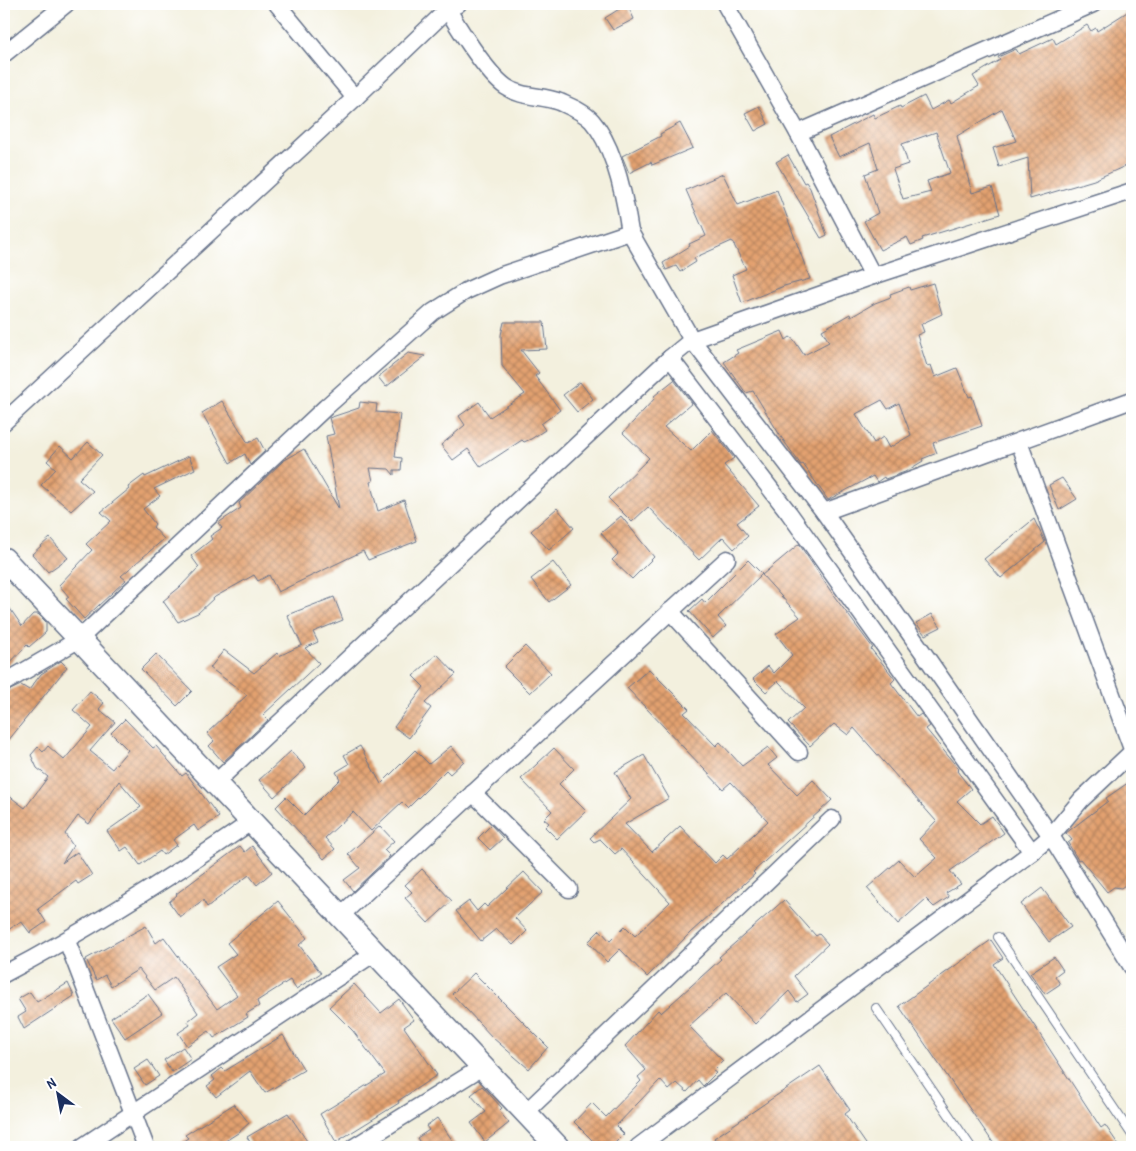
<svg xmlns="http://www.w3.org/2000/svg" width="1136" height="1151" viewBox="0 0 1136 1151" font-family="'Patrick Hand',sans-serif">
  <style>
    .building { fill: url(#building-cross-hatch); fill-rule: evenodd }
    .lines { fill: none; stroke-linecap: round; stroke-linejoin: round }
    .lane-casing { stroke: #67738b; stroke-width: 10 }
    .street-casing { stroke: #67738b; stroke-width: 19 }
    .secondary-casing { stroke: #67738b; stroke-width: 25 }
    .lane { stroke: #fff; stroke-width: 8 }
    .street { stroke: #fff; stroke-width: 16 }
    .secondary { stroke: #fff; stroke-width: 22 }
  </style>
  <defs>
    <pattern id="building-cross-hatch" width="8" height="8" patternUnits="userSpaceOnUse" patternTransform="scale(1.25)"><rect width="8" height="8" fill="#e3a170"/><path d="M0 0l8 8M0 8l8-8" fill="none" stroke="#b7845f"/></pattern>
  </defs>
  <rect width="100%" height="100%" fill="#fff"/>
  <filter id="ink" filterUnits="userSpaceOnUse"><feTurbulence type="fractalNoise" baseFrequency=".02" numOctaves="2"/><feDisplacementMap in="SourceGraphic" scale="10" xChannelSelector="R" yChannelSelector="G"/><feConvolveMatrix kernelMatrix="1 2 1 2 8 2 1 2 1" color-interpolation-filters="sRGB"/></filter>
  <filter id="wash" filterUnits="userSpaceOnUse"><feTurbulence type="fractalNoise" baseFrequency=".0096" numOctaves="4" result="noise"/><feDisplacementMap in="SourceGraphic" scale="20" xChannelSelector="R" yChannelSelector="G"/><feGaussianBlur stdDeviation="1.12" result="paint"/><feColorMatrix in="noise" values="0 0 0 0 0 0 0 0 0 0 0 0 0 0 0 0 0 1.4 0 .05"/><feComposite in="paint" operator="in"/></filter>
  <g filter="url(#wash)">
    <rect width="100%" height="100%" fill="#f3f0de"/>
    <g id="blocks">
      <g class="building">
        <polygon points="627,4 634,19 613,30 605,18"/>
        <path d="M1132,9V163L1094,180L1030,199L1028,158L999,167L993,148L1016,141L1002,109L957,136L972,193L992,187L1000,214L922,238L923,240L911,245L907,237L880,250L864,221L878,213L865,174L878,169L870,143L839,157L829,137L873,114L875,118L900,106L901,108L924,96L931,110L949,100L951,103L979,86L973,76L1000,60L998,57L1016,49L1019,54L1053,38L1056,44L1087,25L1091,31L1096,28L1097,31ZM936,132L950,173L927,181L931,192L903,199L893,169L908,164L902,144Z"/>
        <polygon points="759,106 768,124 755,131 745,113"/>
        <polygon points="680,123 693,148 652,165 651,162 629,173 622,156 661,136 660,134"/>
        <polygon points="788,155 804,183 806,182 810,188 827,235 821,238 776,162"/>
        <polygon points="723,174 738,205 777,190 810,279 784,286 742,303 732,275 746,269 732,241 694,258 696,262 680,272 676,266 666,270 663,263 690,246 689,244 706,236 686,190"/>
        <path d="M933,283L942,314L921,324L924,332L917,335L927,366L931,365L935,377L957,368L969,397L972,396L982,426L933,443L937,453L922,459L923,461L905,472L885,479L884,477L877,482L873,476L828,500L803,464L801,465L781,437L753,391L746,393L724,362L738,353L736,350L782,331L786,340L790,337L794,340L804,355L829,342L822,330L850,314L851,317L875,303L891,297L890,294L909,287L910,290ZM882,400L888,409L899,403L911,435L889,448L883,437L874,443L856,414Z"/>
        <polygon points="504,322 544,322 547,349 521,350 539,373 535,376 560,410 541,424 545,430 531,439 524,442 522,440 481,467 468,449 453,460 441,445 465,425 459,416 479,402 490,417 525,394 502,366 501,335"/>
        <polygon points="408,353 425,356 386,387 378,377"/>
        <polygon points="674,380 692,403 664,427 691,451 712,430 734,458 724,465 759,506 737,523 748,536 734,549 723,537 699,560 648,507 632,522 608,498 649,458 623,433 655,398 654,396"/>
        <polygon points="580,382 593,399 577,412 563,395"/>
        <polygon points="222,401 248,443 258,438 265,451 250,465 245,454 230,463 202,413"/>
        <polygon points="360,402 377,404 376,412 400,414 395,457 402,458 401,470 394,470 394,475 389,469 370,468 373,481 370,482 378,511 404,500 417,541 368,560 363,551 278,592 269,575 258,581 254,575 215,597 198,613 178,622 163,601 180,587 199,567 191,556 212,539 210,536 222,528 218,523 241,508 239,503 283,461 304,449 339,509 326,436 334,434 329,418 359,408"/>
        <polygon points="88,442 102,455 79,479 93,491 71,511 41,485 56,469 47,461 60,446 73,458"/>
        <polygon points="189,456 195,469 154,489 160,496 143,509 155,524 153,527 164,539 121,576 126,580 84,619 66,599 69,597 59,585 92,550 86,544 111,521 101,512 129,489 128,487 144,475 145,477"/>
        <polygon points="1062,478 1077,499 1059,510 1049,485"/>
        <polygon points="557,508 574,528 549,550 531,531"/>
        <polygon points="621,516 654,557 632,579 612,560 618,554 601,533"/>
        <polygon points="1034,519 1045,542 1001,578 984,559"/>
        <polygon points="50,538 68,558 48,572 32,554"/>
        <polygon points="799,544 834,596 873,648 871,649 895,679 891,683 917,717 921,714 930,726 926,729 949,757 959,769 957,771 971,789 957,801 980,824 992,816 1004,833 950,871 961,884 946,893 949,897 934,907 926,899 898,924 867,888 899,860 915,877 937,858 919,839 936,821 854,728 848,735 834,724 810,746 788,723 804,708 778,681 766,692 753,679 768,666 774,673 792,655 776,634 800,617 762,575"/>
        <polygon points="748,560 762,574 718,617 726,626 713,638 689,611 702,599 705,603"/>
        <polygon points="553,562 571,585 549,602 531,579"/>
        <polygon points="334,597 343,620 313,632 318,642 305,648 319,663 263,715 268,720 223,762 209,746 214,741 207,733 247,695 210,668 224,650 254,673 277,653 279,656 302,645 287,615"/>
        <polygon points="4,600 22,626 33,614 38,614 46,622 46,632 29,647 27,645 4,669"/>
        <polygon points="932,614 941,627 925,635 916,623"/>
        <polygon points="525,646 551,673 530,693 504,667"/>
        <polygon points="156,654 192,691 177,706 141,669"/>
        <polygon points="437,654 456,674 425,703 431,708 409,738 394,727 424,687 413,676"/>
        <polygon points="61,661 67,667 4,746 4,693 21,685 29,690 41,674"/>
        <polygon points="649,669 689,709 684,713 716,746 720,742 742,766 768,747 777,758 768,765 797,795 813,780 832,800 753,872 755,874 690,933 647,977 620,949 607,962 588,942 600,930 610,941 625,926 635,936 670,902 621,849 615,854 600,839 594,842 590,838 631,799 615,772 644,755 669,798 625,824 652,852 680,826 715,863 723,855 727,859 768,821 731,782 723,789 627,688"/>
        <polygon points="90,691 104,703 99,709 115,722 90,751 112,769 128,750 111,733 125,719 153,748 156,746 182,776 186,773 219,817 198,831 194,825 173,840 177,845 163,855 160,851 140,865 127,847 121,851 107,831 141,807 119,781 89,824 78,816 65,834 73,846 62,863 77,852 92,875 78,884 76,881 38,909 46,922 30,933 21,921 4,933 4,792 25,808 48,777 37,768 31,755 38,747 43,752 48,746 64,760 92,727 73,710"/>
        <polygon points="360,746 381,784 415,750 429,764 451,746 464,761 450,774 446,770 408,808 402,802 371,831 353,812 325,838 335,849 324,859 276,807 286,797 304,815 340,779 336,772 349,764 344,755"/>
        <polygon points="554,748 574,769 559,784 586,811 557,839 545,827 549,823 544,819 552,811 521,779"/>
        <polygon points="291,751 306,768 274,797 259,780"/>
        <polygon points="1132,780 1132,880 1121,888 1114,887 1107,892 1080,859 1078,860 1068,843 1072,840 1066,833 1108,801 1106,798"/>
        <polygon points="491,825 503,838 490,850 478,838"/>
        <polygon points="380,826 394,841 384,850 390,856 353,891 344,880 360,868 348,854"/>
        <polygon points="240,846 245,852 252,846 272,872 257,885 249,875 207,907 203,900 180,917 169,902 177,895 176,894"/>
        <polygon points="422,869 452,901 428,923 405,898 412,892 405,885"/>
        <polygon points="524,872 543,892 515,918 527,931 513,945 496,929 481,941 456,911 469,901 477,911 484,904 487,907"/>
        <polygon points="1042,888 1071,927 1049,942 1021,904"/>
        <polygon points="784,900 816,936 819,934 828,944 794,976 808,994 797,1002 789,991 755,1024 726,993 689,1026 723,1061 713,1071 716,1073 703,1086 698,1080 687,1092 677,1083 669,1090 660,1080 616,1126 624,1134 611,1147 599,1147 574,1122 592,1103 606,1117 641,1081 638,1077 646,1070 625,1046 658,1010 661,1013 721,959 719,957"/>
        <polygon points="278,901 307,938 299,945 321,973 296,989 290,980 257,1001 259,1006 246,1014 248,1017 214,1038 209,1031 187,1046 178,1033 190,1025 188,1021 198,1013 174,977 155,990 139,969 111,986 105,975 96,980 86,959 146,926 156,943 164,937 217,1009 237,995 216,967 236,954 227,943"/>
        <polygon points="991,940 1003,958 994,964 1101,1128 1105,1125 1120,1147 996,1147 899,1006"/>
        <polygon points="1054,957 1063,970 1055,976 1060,984 1045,994 1030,973"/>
        <polygon points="474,973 548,1047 529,1069 493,1038 452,994"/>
        <polygon points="68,983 74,996 24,1029 18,1017 26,1012 18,999 30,992 37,1002"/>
        <polygon points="354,984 381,1013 399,999 414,1020 404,1027 437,1075 398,1101 399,1103 336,1142 320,1114 385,1074 353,1031 329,1007"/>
        <polygon points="148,994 162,1013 125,1038 111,1018"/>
        <polygon points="283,1035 304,1070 265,1093 250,1071 216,1097 207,1086 215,1080 212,1076 222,1068 225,1071"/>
        <polygon points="183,1047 191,1059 172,1072 164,1060"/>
        <polygon points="148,1060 159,1076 145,1085 134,1069"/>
        <polygon points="820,1066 850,1110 845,1114 868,1147 720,1147 714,1138"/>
        <polygon points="482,1086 502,1108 499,1111 509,1123 485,1142 471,1123 486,1112 471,1095"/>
        <polygon points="234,1104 249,1123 238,1133 216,1147 174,1147 188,1138 185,1135"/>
        <polygon points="288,1113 311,1147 253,1147 247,1137"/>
        <polygon points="437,1118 457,1147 423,1147 417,1138 429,1130 426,1126"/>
      </g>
    </g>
  </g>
  <g filter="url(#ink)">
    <use href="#blocks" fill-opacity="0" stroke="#67738b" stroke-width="1"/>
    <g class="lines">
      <defs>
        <g id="lane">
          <polyline points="998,937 1132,1135"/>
          <polyline points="876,1008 971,1147"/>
        </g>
        <g id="street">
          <polyline points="277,4 355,98"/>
          <path d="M445,4C456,25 487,74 506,87C522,98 542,95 560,102C571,107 584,112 592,121C615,147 625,199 630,232L692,340L824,512L927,658L1051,836L1132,967"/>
          <polyline points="725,4 798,133 873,276"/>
          <polyline points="4,54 66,4"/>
          <polyline points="798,133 1093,4"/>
          <polyline points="670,358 789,513 1032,852"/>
          <polyline points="4,422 355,98 448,9 458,4"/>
          <polyline points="1019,442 1132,749"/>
          <polyline points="824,512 1132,400"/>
          <polyline points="670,611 799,752"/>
          <polyline points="4,683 78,640 326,407 433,312 466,291 499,276 630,232"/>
          <polyline points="214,784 670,358 692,340 873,276 1132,191"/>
          <polyline points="473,793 569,889"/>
          <polyline points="340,916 727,559"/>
          <polyline points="67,941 146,1147"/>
          <path d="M4,974C90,929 171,877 251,822"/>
          <polyline points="525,1113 832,819"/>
          <polyline points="82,1147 376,952"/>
          <polyline points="354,1147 482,1067"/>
          <polyline points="638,1147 1032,852 1051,836 1081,800 1132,752"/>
        </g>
        <polyline id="secondary" points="4,559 558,1147"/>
      </defs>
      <use href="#lane" class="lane-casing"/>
      <use href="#street" class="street-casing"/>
      <use href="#secondary" class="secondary-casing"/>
      <use href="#lane" class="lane"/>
      <use href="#street" class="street"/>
      <use href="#secondary" class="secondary"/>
    </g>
  </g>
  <rect width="1136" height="1151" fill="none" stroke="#fff" stroke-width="20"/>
  <g transform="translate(58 1094) rotate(328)" stroke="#ffffff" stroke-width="4" paint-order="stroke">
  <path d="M0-4L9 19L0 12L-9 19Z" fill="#1b2f5e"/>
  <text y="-8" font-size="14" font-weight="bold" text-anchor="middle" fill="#1b2f5e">N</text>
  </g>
</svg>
